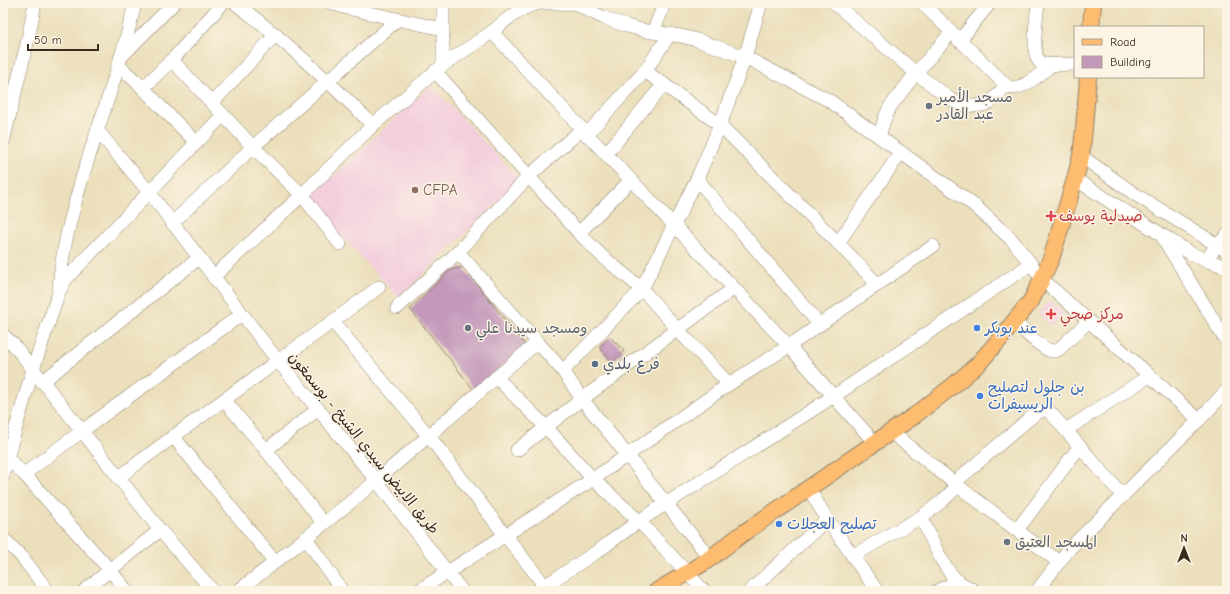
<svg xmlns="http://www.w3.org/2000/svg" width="1230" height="594" viewBox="0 0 1230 594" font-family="'Comic Neue','Playpen Sans Arabic',sans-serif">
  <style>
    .built { fill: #f3cfde }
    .building { fill: #c399bb }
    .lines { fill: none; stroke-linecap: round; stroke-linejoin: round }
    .minor-casing { stroke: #93846d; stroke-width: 14 }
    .major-casing { stroke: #93846d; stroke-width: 18 }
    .minor { stroke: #fff; stroke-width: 13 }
    .major { stroke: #fdbc70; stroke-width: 16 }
    .worship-dot { fill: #6b7280; stroke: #fcf5e5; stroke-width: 1.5 }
    .education-dot { fill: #8d6e63; stroke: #fcf5e5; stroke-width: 1.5 }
    .health-dot { fill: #e0444e; stroke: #fcf5e5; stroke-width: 1.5 }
    .shop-dot { fill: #3f7fe0; stroke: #fcf5e5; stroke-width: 1.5 }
    .service-dot { fill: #5c6f8a; stroke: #fcf5e5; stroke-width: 1.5 }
    .labels { text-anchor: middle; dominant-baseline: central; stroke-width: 3; stroke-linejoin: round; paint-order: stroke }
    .worship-label { font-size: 15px; fill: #5b616d; stroke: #fcf5e5; text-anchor: start }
    .education-label { font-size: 15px; fill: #785e54; stroke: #fcf5e5; text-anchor: start }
    .health-label { font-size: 15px; fill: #be3a42; stroke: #fcf5e5; text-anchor: start }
    .shop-label { font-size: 15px; fill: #366cbe; stroke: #fcf5e5; text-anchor: start }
    .service-label { font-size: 15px; fill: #4e5e75; stroke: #fcf5e5; text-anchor: start }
    .street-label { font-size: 15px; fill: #3b2a1e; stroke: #fcf5e5 }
  </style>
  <rect width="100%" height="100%" fill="#fcf5e5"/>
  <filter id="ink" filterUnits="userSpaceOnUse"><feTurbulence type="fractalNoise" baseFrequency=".025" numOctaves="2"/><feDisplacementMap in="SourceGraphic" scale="8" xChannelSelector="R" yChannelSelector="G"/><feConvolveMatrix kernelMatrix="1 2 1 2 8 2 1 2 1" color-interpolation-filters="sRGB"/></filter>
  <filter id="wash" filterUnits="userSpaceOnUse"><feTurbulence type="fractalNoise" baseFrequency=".012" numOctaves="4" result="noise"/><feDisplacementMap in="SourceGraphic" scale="16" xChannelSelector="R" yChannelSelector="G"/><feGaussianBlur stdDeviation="0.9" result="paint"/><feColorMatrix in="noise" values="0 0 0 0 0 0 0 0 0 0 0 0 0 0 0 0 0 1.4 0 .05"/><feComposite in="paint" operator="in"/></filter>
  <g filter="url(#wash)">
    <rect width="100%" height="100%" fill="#ebdfbc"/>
    <g class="built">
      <polygon points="431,85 520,180 399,298 308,200"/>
      <polygon points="1050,300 1064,313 1052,326 1038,314"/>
    </g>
    <g id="blocks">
      <g class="building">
        <polygon points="463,267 526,346 474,390 410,309 451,270"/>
        <polygon points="610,337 624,351 612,362 599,347"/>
      </g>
    </g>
  </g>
  <g filter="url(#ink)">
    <use href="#blocks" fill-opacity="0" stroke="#93846d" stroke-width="1"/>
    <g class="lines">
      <defs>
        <g id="minor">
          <path d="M235,3C285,40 329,82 373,125"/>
          <polyline points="331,3 347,8 442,29"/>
          <polyline points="574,3 604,18 627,26 646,31 681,36 697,40 745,57 830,101 975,206 1012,240 1031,264 1042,279 1199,420"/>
          <polyline points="834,3 916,73 951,33"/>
          <path d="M922,3L1008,87C1022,92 1042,72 1053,64"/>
          <path d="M1038,3C1037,14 1030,59 1041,63C1048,66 1067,64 1075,64"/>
          <path d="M492,32C505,20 522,6 540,3C551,2 563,4 575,3"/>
          <polyline points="653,32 662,10 660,3"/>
          <polyline points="959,41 990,3"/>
          <polyline points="121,57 174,3"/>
          <polyline points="172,60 253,147 302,195 340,244"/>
          <polyline points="118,65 143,88"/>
          <polyline points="443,65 492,32 582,129"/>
          <polyline points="435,71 579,233 603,257 642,289 677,329 729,384"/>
          <polyline points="645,71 720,125 838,243 878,285"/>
          <polyline points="212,103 276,34"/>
          <polyline points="97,130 149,192 278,361 318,409 376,480 462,591"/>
          <polyline points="586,135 645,71 670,34"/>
          <path d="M879,136L886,115L890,107L916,73L950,99C961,106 978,109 990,102C996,98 1001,91 1005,86"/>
          <polyline points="3,142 28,39 35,3"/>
          <polyline points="197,143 159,105 143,88 172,60 223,3"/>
          <polyline points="606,154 664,84"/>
          <polyline points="1081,156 1133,193 1227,251"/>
          <polyline points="697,179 819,324"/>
          <polyline points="1075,179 1190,253 1205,260 1227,267"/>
          <polyline points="172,223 253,147 397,20"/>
          <polyline points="579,233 631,180"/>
          <polyline points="1163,238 1227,342"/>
          <polyline points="838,243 901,152"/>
          <polyline points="458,252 563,371 582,399 710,558"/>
          <polyline points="1211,253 1227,235"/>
          <polyline points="213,277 302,195 373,125 443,65 443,3"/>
          <path d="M59,291C61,251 72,213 83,175C101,118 122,61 135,3"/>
          <polyline points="397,308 458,252 529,176 582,129 631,180 789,346 875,443"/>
          <polyline points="333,322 428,435 505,535 549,591"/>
          <path d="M1014,322C1023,329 1039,347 1049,350C1052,352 1055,351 1058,350L1089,321"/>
          <polyline points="3,335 14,345 82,431 242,314"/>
          <polyline points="563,371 642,289 697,179 720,125 745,57 761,3"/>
          <polyline points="496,377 546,427 593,479 639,521 704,591"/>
          <polyline points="42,382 199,258"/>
          <polyline points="224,400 266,450 324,524"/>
          <polyline points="1066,430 1149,376"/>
          <polyline points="891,432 958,486 1059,562"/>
          <polyline points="173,436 275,562"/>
          <polyline points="266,450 318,409"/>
          <polyline points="517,450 582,399 733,289"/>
          <polyline points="24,474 82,431 160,530 213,591"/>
          <polyline points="3,476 7,458"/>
          <path d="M118,478C204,412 293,352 379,287"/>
          <path d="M954,483L1030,418C1036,414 1042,407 1049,411L1123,496"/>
          <polyline points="809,489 827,519 877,591"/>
          <path d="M921,517C930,535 943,570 959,582C964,585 970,588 975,591"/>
          <polyline points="1017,530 1080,446"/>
          <polyline points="3,538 22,557 48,591"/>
          <polyline points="306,538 342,591"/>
          <polyline points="854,555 921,517 941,502 958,486"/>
          <polyline points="84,591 160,530"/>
          <polyline points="127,591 110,570 24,474 7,458 9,451 33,369 59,292 66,279 223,115"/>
          <path d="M238,591C284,555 331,519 376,481C430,435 483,388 538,342"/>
          <polyline points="418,591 593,479 729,384 789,346 933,246"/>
          <polyline points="537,591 598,551 639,521 834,396 1031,264"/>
          <polyline points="750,591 827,519"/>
          <polyline points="937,591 958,581"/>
          <polyline points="1037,591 1059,562 1070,548 1199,420 1227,390"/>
        </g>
        <g id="major">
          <polyline points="1091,27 1093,3"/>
          <polyline points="657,591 705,562 742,534 914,416 954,385 978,364 1000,339 1031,301 1042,279 1052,256 1075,179 1081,156 1084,129 1088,77"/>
        </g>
      </defs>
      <use href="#minor" class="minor-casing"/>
      <use href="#major" class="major-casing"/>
      <use href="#minor" class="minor"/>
      <use href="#major" class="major"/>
    </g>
  </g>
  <g class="worship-dot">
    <circle cx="929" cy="106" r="4"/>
    <circle cx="468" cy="328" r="4"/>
    <circle cx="1007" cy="542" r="4"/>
  </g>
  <circle class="education-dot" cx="415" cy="190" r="4"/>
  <g class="health-dot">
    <path d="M1049 210h4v4h4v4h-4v4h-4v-4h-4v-4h4z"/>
    <path d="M1049 308h4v4h4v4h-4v4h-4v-4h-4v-4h4z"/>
  </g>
  <g class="shop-dot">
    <circle cx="977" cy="328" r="4"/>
    <circle cx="980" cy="396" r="4"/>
    <circle cx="779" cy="524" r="4"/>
  </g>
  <circle class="service-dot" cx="595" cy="364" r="4"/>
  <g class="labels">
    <g class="worship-label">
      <text x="937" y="97">مسجد الأمير<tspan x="937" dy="17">عبد القادر</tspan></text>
      <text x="476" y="328">ومسجد سيدنا علي</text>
      <text x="1015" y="542">المسجد العتيق</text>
    </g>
    <g class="education-label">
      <text x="423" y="190">CFPA</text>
    </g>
    <g class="health-label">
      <text x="1059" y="216">صيدلية يوسف</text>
      <text x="1060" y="314">مركز صحي</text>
    </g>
    <g class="shop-label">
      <text x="985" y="328">عند بوبكر</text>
      <text x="988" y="387">بن جلول لتصليح<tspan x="988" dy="17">الريسيفرات</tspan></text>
      <text x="787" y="524">تصليح العجلات</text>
    </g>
    <g class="service-label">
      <text x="603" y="364">فرع بلدي</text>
    </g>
    <g class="street-label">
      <text transform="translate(364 443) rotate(51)">طريق الابيض سيدي الشيخ - بوسمغون</text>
    </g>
  </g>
  <rect width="1230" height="594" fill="none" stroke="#fcf5e5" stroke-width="16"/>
  <rect x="1074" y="26" width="130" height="52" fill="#fcf5e5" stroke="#afa495"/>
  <rect x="1082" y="39" width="20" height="6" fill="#fdbc70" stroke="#afa495"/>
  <text x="1110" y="46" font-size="12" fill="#3b2a1e">Road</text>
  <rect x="1082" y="56" width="20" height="12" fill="#c399bb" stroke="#afa495"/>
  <text x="1110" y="66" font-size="12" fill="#3b2a1e">Building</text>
  <g transform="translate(1184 548)" stroke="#fcf5e5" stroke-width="3" paint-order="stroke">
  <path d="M0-3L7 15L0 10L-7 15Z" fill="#3b2a1e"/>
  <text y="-6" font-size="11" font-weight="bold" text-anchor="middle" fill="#3b2a1e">N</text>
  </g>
  <path d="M28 44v6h70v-6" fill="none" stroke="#3b2a1e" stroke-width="2"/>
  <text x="34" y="44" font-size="12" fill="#3b2a1e" stroke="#fcf5e5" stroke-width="3" paint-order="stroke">50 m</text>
</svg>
